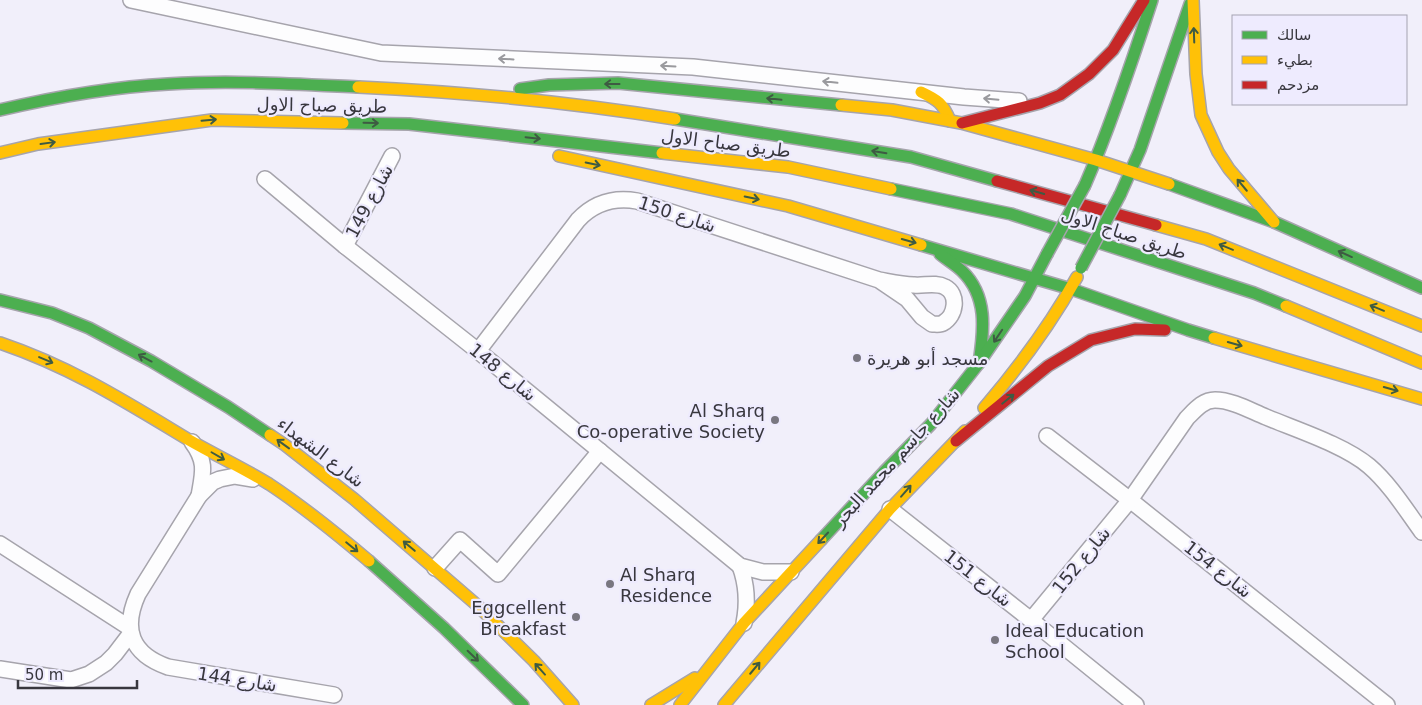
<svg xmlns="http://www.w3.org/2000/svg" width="1422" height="705" viewBox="0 0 1422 705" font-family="'DejaVu Sans',Cairo,sans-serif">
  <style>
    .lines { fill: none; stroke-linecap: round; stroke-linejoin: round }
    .street-casing { stroke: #a6a4ac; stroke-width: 18 }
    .fast-casing { stroke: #a6a4ac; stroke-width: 14 }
    .slow-casing { stroke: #a6a4ac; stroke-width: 14 }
    .jam-casing { stroke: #a6a4ac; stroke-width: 14 }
    .street { stroke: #fdfdfe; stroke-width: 15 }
    .fast { stroke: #4caf50; stroke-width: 11 }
    .slow { stroke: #ffc107; stroke-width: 11 }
    .jam { stroke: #c62828; stroke-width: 11 }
    .fast-bridge-casing { stroke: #a6a4ac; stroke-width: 14; stroke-linecap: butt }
    .fast-bridge { stroke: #4caf50; stroke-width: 11 }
    .oneway { stroke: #3e5b43 }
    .oneway2 { stroke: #9a9a9e }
    .poi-dot { fill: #797780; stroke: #eeebfe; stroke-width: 2 }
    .labels { text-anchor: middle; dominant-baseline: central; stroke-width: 4.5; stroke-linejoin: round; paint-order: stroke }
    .street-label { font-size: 18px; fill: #38373e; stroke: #eeebfe }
    .poi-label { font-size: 18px; fill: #38373e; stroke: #eeebfe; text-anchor: start }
  </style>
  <rect width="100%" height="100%" fill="#f1effa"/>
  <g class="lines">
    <defs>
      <g id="street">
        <polyline points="131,0 381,53 693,67 964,97 1019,101"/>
        <polyline points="265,179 345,246 478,351 740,566 763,572 791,572"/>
        <polyline points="345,246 392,156"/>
        <path d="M478,351L578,220C594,203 614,197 637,201L879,280C890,282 902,285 914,285C924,286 936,282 945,287C959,294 956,316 943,323C940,325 936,324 932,324L922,317L907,299L879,280"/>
        <polyline points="1047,436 1130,500 1387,705"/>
        <path d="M192,442C207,462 203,473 199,496"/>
        <path d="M253,479L235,476L220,479L213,482L199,496L138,594C122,629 131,654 168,667L334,695"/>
        <polyline points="890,509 1031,620 1136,705"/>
        <polyline points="0,544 130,628"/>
        <path d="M740,566C747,585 748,603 744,623"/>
        <polyline points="435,568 460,540 498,574 600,451"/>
        <path d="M1031,620L1130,500L1187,418C1195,410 1203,400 1215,400C1232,400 1251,411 1266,417C1297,430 1344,445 1369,466C1390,484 1406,510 1422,532"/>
        <polyline points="0,669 71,680 89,674 106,663 115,654 131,633"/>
      </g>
      <g id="fast">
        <polyline points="520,89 549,85 618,83 841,105"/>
        <path d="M0,110C55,97 111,87 168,84C231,80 295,84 358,87"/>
        <polyline points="675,119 911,157 997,181"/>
        <polyline points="343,123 409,124 662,153"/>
        <polyline points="1169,184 1274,222 1422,288"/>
        <path d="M1085,185C1111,125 1132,62 1152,0"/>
        <polyline points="891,189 1011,214 1254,293 1286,306"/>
        <polyline points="1120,195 1140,150 1190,4"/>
        <polyline points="921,245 1071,289 1188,330 1214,338"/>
        <path d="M940,254C947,260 955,264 962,271C988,296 984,330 979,363"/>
        <polyline points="0,300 52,313 89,328 151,361 228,407 270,435"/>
        <polyline points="821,540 884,472 931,424 979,363 1025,296 1047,254"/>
        <polyline points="369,561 444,628 523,705"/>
      </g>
      <g id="slow">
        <polyline points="1193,0 1196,74 1201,115 1218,152 1229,169 1274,222"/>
        <path d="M358,87C464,92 570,102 675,119"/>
        <path d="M921,92C938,100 943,103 950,121"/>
        <polyline points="841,105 892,110 961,123 1096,160 1169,184"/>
        <polyline points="0,153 38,144 212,120 343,123"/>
        <polyline points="662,153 788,167 891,189"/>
        <polyline points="559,156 788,206 921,245"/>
        <polyline points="1156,225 1206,239 1422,326"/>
        <polyline points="1286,306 1422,363"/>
        <polyline points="1214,338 1422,399"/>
        <path d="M0,343C71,367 126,402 189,440C215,455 243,468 269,484C304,507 337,534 369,561"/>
        <path d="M984,408C1019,367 1051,324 1077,277"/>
        <polyline points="270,435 285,445 354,499 478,606 534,661 573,705"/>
        <polyline points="651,705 695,678"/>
        <polyline points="680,705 744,623 821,540"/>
        <polyline points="724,705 890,509 965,431"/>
      </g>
      <g id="jam">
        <polyline points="962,123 1040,103 1060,95 1089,74 1113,50 1144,0"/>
        <polyline points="997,181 1156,225"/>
        <polyline points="956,441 1048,366 1091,340 1135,329 1165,330"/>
      </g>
    </defs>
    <use href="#street" class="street-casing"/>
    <use href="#fast" class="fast-casing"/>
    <use href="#slow" class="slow-casing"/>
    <use href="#jam" class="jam-casing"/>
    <use href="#street" class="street"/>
    <use href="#fast" class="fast"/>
    <use href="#slow" class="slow"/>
    <use href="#jam" class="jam"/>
    <defs>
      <g id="fast-bridge">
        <polyline points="1047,254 1085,185"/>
        <polyline points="1081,268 1120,195"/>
      </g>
    </defs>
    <use href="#fast-bridge" class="fast-bridge-casing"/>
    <use href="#fast-bridge" class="fast-bridge"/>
  </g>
  <defs><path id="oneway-shaft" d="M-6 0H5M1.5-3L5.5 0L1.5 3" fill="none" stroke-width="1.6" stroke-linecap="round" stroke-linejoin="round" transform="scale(1.25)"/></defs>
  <g class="oneway">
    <use href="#oneway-shaft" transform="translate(1194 35) rotate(-92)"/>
    <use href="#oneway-shaft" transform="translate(612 84) rotate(-180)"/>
    <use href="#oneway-shaft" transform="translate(774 99) rotate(-174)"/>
    <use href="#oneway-shaft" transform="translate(209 120) rotate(-5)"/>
    <use href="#oneway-shaft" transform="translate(371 123) rotate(1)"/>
    <use href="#oneway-shaft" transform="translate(533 138) rotate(6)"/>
    <use href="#oneway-shaft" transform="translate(48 143) rotate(-8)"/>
    <use href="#oneway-shaft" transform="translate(879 152) rotate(-171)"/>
    <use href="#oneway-shaft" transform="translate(593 164) rotate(12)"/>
    <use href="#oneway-shaft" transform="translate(1242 185) rotate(-130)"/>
    <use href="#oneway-shaft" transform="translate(1037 192) rotate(-164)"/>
    <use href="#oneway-shaft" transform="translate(752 198) rotate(12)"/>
    <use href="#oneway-shaft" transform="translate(909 241) rotate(16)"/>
    <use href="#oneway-shaft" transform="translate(1226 247) rotate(-158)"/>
    <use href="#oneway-shaft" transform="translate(1345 254) rotate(-156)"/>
    <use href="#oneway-shaft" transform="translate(1377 308) rotate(-158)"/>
    <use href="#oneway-shaft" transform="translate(998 336) rotate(124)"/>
    <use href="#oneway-shaft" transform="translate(1235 344) rotate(16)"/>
    <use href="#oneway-shaft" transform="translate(145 358) rotate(-152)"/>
    <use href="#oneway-shaft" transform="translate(46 360) rotate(23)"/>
    <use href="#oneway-shaft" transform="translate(1391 389) rotate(16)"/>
    <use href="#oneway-shaft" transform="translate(1008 399) rotate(-39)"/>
    <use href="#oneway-shaft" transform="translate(283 444) rotate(-144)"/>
    <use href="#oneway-shaft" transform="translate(218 456) rotate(30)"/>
    <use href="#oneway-shaft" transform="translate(906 491) rotate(-49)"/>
    <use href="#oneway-shaft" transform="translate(823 538) rotate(133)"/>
    <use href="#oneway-shaft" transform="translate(409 546) rotate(-140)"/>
    <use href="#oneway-shaft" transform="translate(352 547) rotate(39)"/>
    <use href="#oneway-shaft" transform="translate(473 656) rotate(44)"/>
    <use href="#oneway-shaft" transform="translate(755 668) rotate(-50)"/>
    <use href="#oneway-shaft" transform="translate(540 669) rotate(-132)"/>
  </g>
  <g class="oneway2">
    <use href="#oneway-shaft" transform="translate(506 59) rotate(-177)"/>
    <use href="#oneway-shaft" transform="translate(668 66) rotate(-177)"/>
    <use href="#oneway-shaft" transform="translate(830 82) rotate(-174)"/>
    <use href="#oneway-shaft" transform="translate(991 99) rotate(-175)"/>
  </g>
  <g class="poi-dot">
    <circle cx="857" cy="358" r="5"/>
    <circle cx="775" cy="420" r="5"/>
    <circle cx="610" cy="584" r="5"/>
    <circle cx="576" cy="617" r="5"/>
    <circle cx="995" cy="640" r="5"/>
  </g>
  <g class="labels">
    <g class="street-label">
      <text transform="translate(322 105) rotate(1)">طريق صباح الاول</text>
      <text transform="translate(726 143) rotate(7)">طريق صباح الاول</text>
      <text transform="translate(369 201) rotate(-62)">شارع 149</text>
      <text transform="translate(677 214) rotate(18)">شارع 150</text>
      <text transform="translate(1124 233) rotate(18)">طريق صباح الاول</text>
      <text transform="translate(503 372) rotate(39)">شارع 148</text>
      <text transform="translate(321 452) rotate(37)">شارع الشهداء</text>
      <text transform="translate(896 457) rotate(-48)">شارع جاسم محمد البحر</text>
      <text transform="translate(1081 560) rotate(-51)">شارع 152</text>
      <text transform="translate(1218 569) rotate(38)">شارع 154</text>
      <text transform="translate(978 578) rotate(38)">شارع 151</text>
      <text transform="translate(237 679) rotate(9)">شارع 144</text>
    </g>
    <g class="poi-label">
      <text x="867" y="358">مسجد أبو هريرة</text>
      <text x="765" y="410" text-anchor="end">Al Sharq<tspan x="765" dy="21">Co-operative Society</tspan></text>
      <text x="620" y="574">Al Sharq<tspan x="620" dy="21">Residence</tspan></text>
      <text x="566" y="607" text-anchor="end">Eggcellent<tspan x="566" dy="21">Breakfast</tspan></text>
      <text x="1005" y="630">Ideal Education<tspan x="1005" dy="21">School</tspan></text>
    </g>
  </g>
  <rect x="1232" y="15" width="175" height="90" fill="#eeebfe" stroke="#a5a3b1"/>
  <rect x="1242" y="31" width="25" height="8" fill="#4caf50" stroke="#a5a3b1"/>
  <text x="1277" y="40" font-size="15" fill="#38373e">سالك</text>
  <rect x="1242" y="56" width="25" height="8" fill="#ffc107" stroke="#a5a3b1"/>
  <text x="1277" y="65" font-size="15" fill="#38373e">بطيء</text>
  <rect x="1242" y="81" width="25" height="8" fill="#c62828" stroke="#a5a3b1"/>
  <text x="1277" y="90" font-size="15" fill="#38373e">مزدحم</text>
  <path d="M18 680v8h119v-8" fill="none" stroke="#38373e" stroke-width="2.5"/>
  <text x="25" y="680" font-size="15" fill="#38373e" stroke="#eeebfe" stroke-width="4" paint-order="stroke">50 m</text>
</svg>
